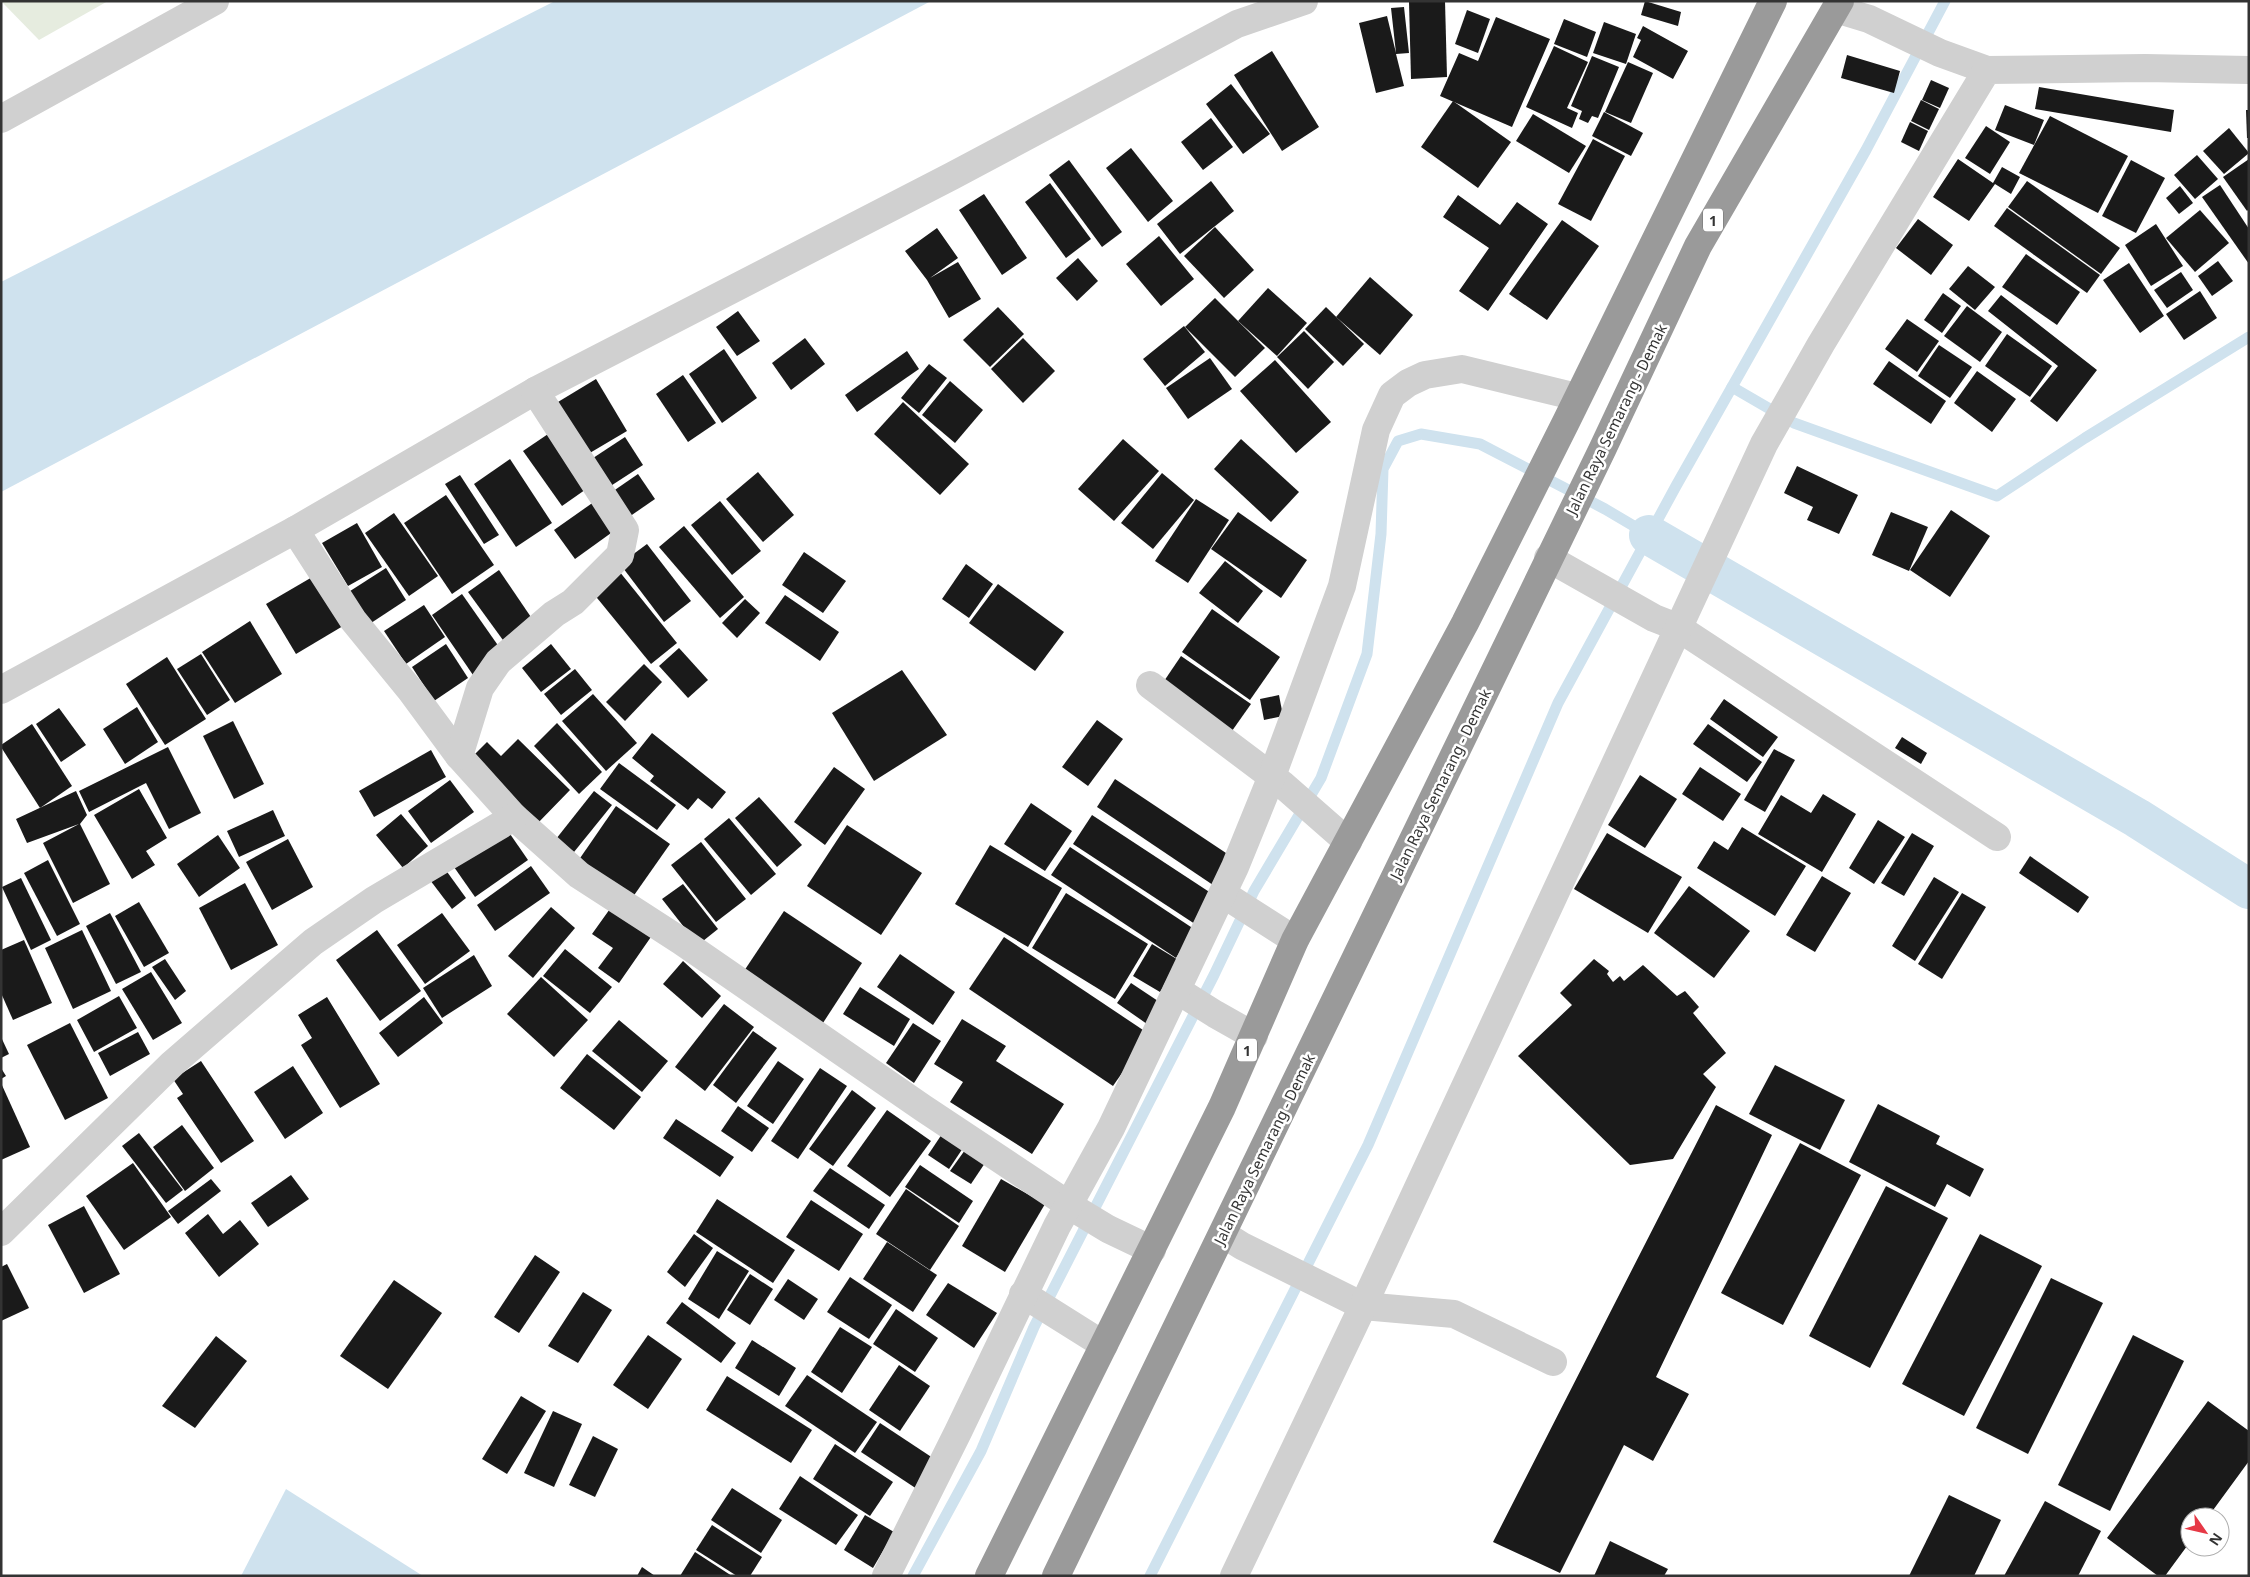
<svg xmlns="http://www.w3.org/2000/svg" width="2250" height="1577" viewBox="0 0 2250 1577" font-family="'Noto Sans',sans-serif">
  <style>
    .green { fill: #e6ecdf }
    .water { fill: #cfe2ee }
    .lines { fill: none; stroke-linecap: round; stroke-linejoin: round }
    .stream { stroke: #cfe2ee; stroke-width: 11 }
    .canal { stroke: #cfe2ee; stroke-width: 40 }
    .building { fill: #1a1a1a }
    .minor { stroke: #d0d0d0; stroke-width: 28 }
    .highway { stroke: #9a9a9a; stroke-width: 28 }
    .labels { text-anchor: middle; dominant-baseline: central; stroke-width: 5; stroke-linejoin: round; paint-order: stroke }
    .shield { fill: #fff; stroke: #707070; stroke-width: 1 }
    .shield-label { font-size: 14px; font-weight: bold; fill: #333 }
    .street-label { font-size: 15px; fill: #333; stroke: #fff }
  </style>
  <rect width="100%" height="100%" fill="#fff"/>
  <polygon class="green" points="1,1 108,1 39,40"/>
  <g class="water">
    <polygon points="555,1 931,1 1,492 1,282"/>
    <polygon points="286,1489 423,1576 241,1576"/>
  </g>
  <g class="lines">
    <g class="stream">
      <polyline points="1732,387 1794,423 1997,496 2085,438 2249,337"/>
      <polyline points="913,1576 981,1451 1034,1327 1214,975 1254,891 1321,778 1367,654 1381,534 1383,469 1398,441 1421,434 1480,444 1605,509 1649,535"/>
      <polyline points="1150,1576 1368,1145 1558,703 1676,486 1866,150 1945,1"/>
    </g>
    <polyline class="canal" points="1649,535 2137,818 2249,889"/>
  </g>
  <g class="building">
    <polygon points="1445,1 1447,77 1411,79 1409,2"/>
    <polygon points="1645,1 1681,12 1678,26 1641,15"/>
    <polygon points="1404,7 1409,53 1396,54 1404,86 1376,93 1359,23 1387,16 1396,53 1391,8"/>
    <polygon points="1467,10 1490,19 1478,53 1455,44"/>
    <polygon points="1496,17 1550,39 1512,127 1440,96 1459,53 1478,61"/>
    <polygon points="1564,19 1596,32 1587,57 1554,44"/>
    <polygon points="1604,22 1636,34 1626,64 1593,53"/>
    <polygon points="1643,26 1688,51 1673,79 1633,57 1641,40 1637,38"/>
    <polygon points="1554,46 1588,62 1567,108 1578,113 1572,128 1526,107"/>
    <polygon points="1272,51 1319,127 1282,151 1234,75"/>
    <polygon points="1847,55 1900,71 1894,93 1841,78"/>
    <polygon points="1592,56 1619,67 1598,118 1592,116 1588,123 1579,119 1582,111 1571,106"/>
    <polygon points="1628,62 1653,73 1631,123 1605,112"/>
    <polygon points="1931,80 1949,88 1940,108 1922,100"/>
    <polygon points="1231,84 1270,134 1243,154 1206,104"/>
    <polygon points="2039,87 2174,110 2171,132 2035,109"/>
    <polygon points="1921,100 1939,109 1929,130 1911,121"/>
    <polygon points="1453,101 1511,142 1478,188 1421,147"/>
    <polygon points="2005,105 2044,120 2034,145 1995,130"/>
    <polygon points="2246,110 2249,110 2249,138 2247,138"/>
    <polygon points="1604,112 1643,133 1631,156 1592,136"/>
    <polygon points="1533,114 1586,146 1569,173 1516,141"/>
    <polygon points="2050,116 2128,156 2098,213 2019,173"/>
    <polygon points="1211,118 1233,147 1203,170 1181,142"/>
    <polygon points="1910,122 1928,131 1919,151 1901,142"/>
    <polygon points="1986,126 2010,142 1990,174 1965,158"/>
    <polygon points="2229,128 2249,153 2224,174 2203,151"/>
    <polygon points="1593,139 1625,156 1591,221 1558,204"/>
    <polygon points="1131,148 1173,201 1148,222 1106,168"/>
    <polygon points="2197,155 2218,179 2195,199 2174,175"/>
    <polygon points="1958,159 1993,183 2002,167 2020,177 2011,194 1995,184 1969,221 1933,197"/>
    <polygon points="2249,159 2249,209 2247,211 2223,177"/>
    <polygon points="1069,160 1122,232 1102,247 1049,175"/>
    <polygon points="2131,160 2165,178 2136,233 2102,216"/>
    <polygon points="1211,181 1234,211 1180,254 1157,224"/>
    <polygon points="2027,181 2120,248 2101,274 2008,207"/>
    <polygon points="1050,183 1091,239 1066,258 1025,202"/>
    <polygon points="2220,185 2249,229 2249,264 2202,197"/>
    <polygon points="2180,186 2193,203 2179,214 2166,198"/>
    <polygon points="984,194 1027,258 1002,275 959,210"/>
    <polygon points="1458,195 1500,225 1517,202 1548,224 1488,311 1459,291 1489,248 1443,217"/>
    <polygon points="2007,208 2100,275 2087,293 1994,226"/>
    <polygon points="2200,210 2229,243 2195,272 2166,238"/>
    <polygon points="1918,219 1953,245 1931,275 1896,248"/>
    <polygon points="1562,220 1599,246 1547,320 1509,294"/>
    <polygon points="2156,224 2183,266 2151,286 2125,245"/>
    <polygon points="1215,227 1254,270 1224,298 1184,256"/>
    <polygon points="937,228 958,258 930,278 958,262 981,299 949,318 927,280 905,251"/>
    <polygon points="1159,236 1194,279 1161,306 1126,264"/>
    <polygon points="2026,254 2080,292 2057,325 2002,287"/>
    <polygon points="1078,258 1098,281 1077,301 1056,278"/>
    <polygon points="2218,261 2233,281 2212,296 2198,276"/>
    <polygon points="2129,263 2164,316 2140,333 2103,280"/>
    <polygon points="1968,266 1995,287 1975,310 1949,289"/>
    <polygon points="2181,272 2193,290 2167,308 2154,290"/>
    <polygon points="1370,277 1413,315 1380,355 1336,317"/>
    <polygon points="1268,288 1307,323 1277,356 1238,321"/>
    <polygon points="2200,291 2217,318 2184,340 2166,314"/>
    <polygon points="1943,293 1961,306 1942,333 1924,320"/>
    <polygon points="2001,295 2097,370 2057,422 2030,401 2058,366 1988,311"/>
    <polygon points="1215,298 1265,348 1235,377 1185,327"/>
    <polygon points="1967,306 2002,332 1980,362 1944,336"/>
    <polygon points="998,307 1024,334 990,367 963,340"/>
    <polygon points="1326,307 1364,344 1343,366 1305,329"/>
    <polygon points="738,311 760,341 737,356 716,327"/>
    <polygon points="1907,319 1939,341 1917,372 1885,349"/>
    <polygon points="1184,326 1205,352 1165,386 1143,359"/>
    <polygon points="1304,331 1334,362 1308,389 1277,357"/>
    <polygon points="2007,334 2052,366 2030,397 1985,366"/>
    <polygon points="805,338 825,364 791,390 772,363"/>
    <polygon points="1023,338 1055,371 1023,403 991,369"/>
    <polygon points="1939,345 1972,367 1950,398 1918,376"/>
    <polygon points="724,349 757,398 722,423 689,374"/>
    <polygon points="907,351 919,369 857,412 845,395"/>
    <polygon points="1210,358 1232,389 1188,419 1166,388"/>
    <polygon points="1275,360 1331,422 1296,453 1240,391"/>
    <polygon points="1889,361 1946,401 1931,424 1873,384"/>
    <polygon points="929,364 947,378 919,413 901,398"/>
    <polygon points="1977,371 2016,399 1992,432 1954,403"/>
    <polygon points="683,375 716,423 688,442 656,394"/>
    <polygon points="596,379 627,431 583,457 553,405"/>
    <polygon points="950,381 983,410 955,443 922,415"/>
    <polygon points="903,402 969,464 940,495 874,434"/>
    <polygon points="554,430 592,485 562,506 523,451"/>
    <polygon points="625,437 643,465 606,489 587,462"/>
    <polygon points="1123,439 1159,471 1114,521 1078,489"/>
    <polygon points="1241,439 1299,492 1271,522 1214,469"/>
    <polygon points="510,459 552,523 516,547 474,484"/>
    <polygon points="1797,466 1858,495 1839,534 1807,520 1813,507 1784,493"/>
    <polygon points="758,472 794,515 763,542 726,499"/>
    <polygon points="1162,473 1194,500 1153,549 1121,523"/>
    <polygon points="638,474 655,499 626,519 609,494"/>
    <polygon points="460,475 499,535 484,544 445,484"/>
    <polygon points="446,495 494,565 452,594 404,523"/>
    <polygon points="598,499 618,528 575,559 554,530"/>
    <polygon points="1196,499 1229,520 1188,583 1155,561"/>
    <polygon points="720,501 761,551 732,575 691,525"/>
    <polygon points="1951,510 1990,536 1950,597 1910,570"/>
    <polygon points="1238,512 1307,560 1281,598 1211,549"/>
    <polygon points="1891,512 1928,527 1909,571 1872,555"/>
    <polygon points="394,513 438,576 409,596 365,533"/>
    <polygon points="357,523 382,567 348,586 322,543"/>
    <polygon points="684,526 744,597 720,618 659,547"/>
    <polygon points="647,544 691,601 664,622 620,564"/>
    <polygon points="804,552 846,581 823,613 782,585"/>
    <polygon points="1225,561 1263,591 1238,623 1199,593"/>
    <polygon points="966,564 993,584 969,618 942,599"/>
    <polygon points="386,568 406,600 368,625 347,593"/>
    <polygon points="499,570 537,626 508,647 468,592"/>
    <polygon points="619,571 677,643 651,664 593,593"/>
    <polygon points="314,576 343,626 296,654 266,604"/>
    <polygon points="998,584 1064,632 1035,671 969,623"/>
    <polygon points="462,594 504,654 473,675 432,615"/>
    <polygon points="785,595 839,632 820,661 765,623"/>
    <polygon points="745,599 760,613 737,638 722,623"/>
    <polygon points="424,605 445,637 406,664 384,631"/>
    <polygon points="1212,609 1280,657 1250,700 1182,652"/>
    <polygon points="250,621 282,674 235,703 202,652"/>
    <polygon points="446,644 468,678 434,701 412,667"/>
    <polygon points="551,644 571,669 541,692 522,668"/>
    <polygon points="679,648 708,680 688,698 659,666"/>
    <polygon points="201,654 230,700 207,715 177,669"/>
    <polygon points="1181,656 1251,704 1227,738 1158,690"/>
    <polygon points="167,657 206,719 165,745 126,684"/>
    <polygon points="644,664 662,682 625,721 606,702"/>
    <polygon points="575,669 592,690 561,715 544,694"/>
    <polygon points="902,670 947,735 874,781 832,713"/>
    <polygon points="593,694 637,743 606,771 562,721"/>
    <polygon points="1279,695 1283,716 1264,720 1260,699"/>
    <polygon points="1724,699 1778,737 1763,757 1710,719"/>
    <polygon points="137,707 158,742 125,764 103,729"/>
    <polygon points="59,708 86,745 61,762 36,724"/>
    <polygon points="1097,720 1123,739 1088,786 1062,767"/>
    <polygon points="233,721 264,784 234,799 203,736"/>
    <polygon points="557,723 602,772 579,794 534,746"/>
    <polygon points="32,724 72,786 40,808 1,747 1,745"/>
    <polygon points="1708,724 1762,762 1747,782 1693,744"/>
    <polygon points="652,733 726,792 712,809 698,798 688,810 650,781 654,776 632,758"/>
    <polygon points="1902,737 1927,753 1921,764 1895,748"/>
    <polygon points="518,739 570,790 536,825 469,760 487,742 501,756"/>
    <polygon points="168,747 201,813 169,829 146,783 89,812 79,791"/>
    <polygon points="1774,749 1795,760 1765,812 1744,800"/>
    <polygon points="431,750 446,777 374,817 359,791"/>
    <polygon points="619,763 676,805 657,830 600,789"/>
    <polygon points="834,767 865,789 825,845 794,822"/>
    <polygon points="1700,767 1741,794 1723,821 1682,794"/>
    <polygon points="1640,775 1677,799 1645,848 1608,825"/>
    <polygon points="1115,779 1232,857 1213,885 1097,807"/>
    <polygon points="450,780 474,812 431,843 408,811"/>
    <polygon points="139,789 167,838 146,851 155,865 132,879 94,815"/>
    <polygon points="76,791 87,815 80,824 110,884 73,903 43,843 79,824 27,843 16,819"/>
    <polygon points="594,791 612,805 574,852 556,839"/>
    <polygon points="1823,794 1856,814 1822,872 1758,834 1781,795 1811,813"/>
    <polygon points="759,797 802,845 777,867 735,818"/>
    <polygon points="1031,803 1072,831 1045,871 1004,844"/>
    <polygon points="616,806 670,844 630,901 576,864"/>
    <polygon points="273,810 285,836 239,857 227,831"/>
    <polygon points="401,814 428,846 403,868 376,835"/>
    <polygon points="1092,815 1217,897 1198,926 1073,844"/>
    <polygon points="729,818 776,874 751,895 704,839"/>
    <polygon points="1878,820 1905,837 1874,884 1849,868"/>
    <polygon points="847,825 922,873 881,935 807,886"/>
    <polygon points="1742,827 1806,866 1775,916 1697,868 1714,841 1728,850"/>
    <polygon points="508,831 528,860 475,897 454,867"/>
    <polygon points="1607,833 1682,877 1648,933 1574,889"/>
    <polygon points="1912,833 1934,846 1904,896 1881,883"/>
    <polygon points="218,835 240,868 199,897 177,864"/>
    <polygon points="288,839 313,887 272,910 246,862"/>
    <polygon points="701,842 746,899 716,922 671,865"/>
    <polygon points="990,845 1062,888 1028,947 955,904"/>
    <polygon points="1070,847 1194,929 1176,958 1051,875"/>
    <polygon points="2030,856 2089,897 2078,913 2019,873"/>
    <polygon points="48,860 80,924 57,936 24,873"/>
    <polygon points="531,866 550,893 495,931 477,905"/>
    <polygon points="445,869 466,898 452,909 430,880"/>
    <polygon points="1822,876 1851,893 1815,952 1786,935"/>
    <polygon points="1934,877 1959,892 1915,961 1892,946"/>
    <polygon points="21,878 51,940 31,950 2,887"/>
    <polygon points="245,883 278,945 231,970 199,908"/>
    <polygon points="683,884 718,929 698,945 662,899"/>
    <polygon points="1689,886 1750,931 1714,978 1654,933"/>
    <polygon points="1066,893 1148,944 1115,999 1032,948"/>
    <polygon points="1962,893 1986,907 1942,979 1918,964"/>
    <polygon points="139,902 169,953 144,967 115,916"/>
    <polygon points="612,906 653,934 619,983 598,968 613,948 592,934"/>
    <polygon points="551,907 575,928 533,978 508,956"/>
    <polygon points="784,911 862,963 821,1026 742,974"/>
    <polygon points="110,913 141,972 116,984 86,926"/>
    <polygon points="442,913 470,951 425,984 397,945"/>
    <polygon points="82,930 111,991 73,1009 45,948"/>
    <polygon points="377,930 421,991 380,1021 336,960"/>
    <polygon points="1004,937 1149,1034 1113,1086 969,989"/>
    <polygon points="24,940 52,1003 13,1020 1,993 1,950"/>
    <polygon points="1152,944 1180,961 1160,992 1133,976"/>
    <polygon points="565,949 612,987 590,1013 543,976"/>
    <polygon points="900,954 955,992 933,1025 877,987"/>
    <polygon points="474,955 492,986 442,1018 423,988"/>
    <polygon points="165,959 186,991 175,1000 152,967"/>
    <polygon points="1594,959 1609,971 1607,974 1613,982 1620,976 1624,981 1643,965 1677,996 1685,991 1699,1007 1693,1013 1726,1053 1703,1074 1716,1087 1673,1159 1630,1165 1518,1056 1572,1005 1560,993"/>
    <polygon points="683,961 721,996 702,1018 663,984"/>
    <polygon points="151,972 182,1023 153,1040 122,989"/>
    <polygon points="541,977 588,1020 554,1057 507,1014"/>
    <polygon points="1131,983 1161,1003 1147,1024 1117,1003"/>
    <polygon points="860,987 910,1019 894,1046 843,1014"/>
    <polygon points="119,996 137,1028 94,1052 77,1020"/>
    <polygon points="327,997 380,1084 340,1108 301,1045 312,1038 298,1015"/>
    <polygon points="424,997 443,1023 398,1057 379,1033"/>
    <polygon points="724,1004 754,1027 705,1091 675,1067"/>
    <polygon points="962,1019 1006,1046 996,1061 1064,1104 1032,1154 950,1102 963,1082 934,1064"/>
    <polygon points="619,1020 668,1061 642,1092 592,1051"/>
    <polygon points="70,1023 108,1098 65,1120 27,1045"/>
    <polygon points="913,1023 941,1041 914,1083 886,1063"/>
    <polygon points="753,1031 777,1048 736,1103 713,1085"/>
    <polygon points="138,1032 150,1054 110,1076 98,1053"/>
    <polygon points="1,1037 9,1054 1,1058"/>
    <polygon points="587,1054 641,1097 614,1130 560,1088"/>
    <polygon points="201,1061 254,1141 221,1163 177,1098 183,1094 173,1079"/>
    <polygon points="778,1061 804,1079 773,1124 747,1106"/>
    <polygon points="1775,1065 1845,1100 1820,1150 1749,1114"/>
    <polygon points="293,1066 323,1113 285,1139 254,1092"/>
    <polygon points="1,1068 6,1076 1,1079"/>
    <polygon points="820,1068 847,1086 798,1159 771,1141"/>
    <polygon points="1,1083 30,1147 1,1160"/>
    <polygon points="852,1090 876,1108 833,1166 809,1149"/>
    <polygon points="1878,1104 1940,1136 1936,1144 1984,1169 1970,1197 1947,1184 1935,1207 1849,1162"/>
    <polygon points="1716,1105 1772,1135 1656,1377 1689,1394 1653,1461 1624,1445 1560,1573 1493,1542"/>
    <polygon points="738,1106 769,1128 752,1152 721,1131"/>
    <polygon points="887,1110 931,1141 890,1197 847,1166"/>
    <polygon points="676,1119 734,1157 720,1177 663,1138"/>
    <polygon points="182,1125 214,1168 185,1191 153,1147"/>
    <polygon points="139,1133 183,1190 166,1203 122,1146"/>
    <polygon points="942,1134 963,1148 949,1169 928,1155"/>
    <polygon points="1800,1143 1861,1175 1783,1325 1721,1293"/>
    <polygon points="965,1150 985,1163 971,1184 950,1171"/>
    <polygon points="133,1163 171,1217 124,1250 86,1196"/>
    <polygon points="920,1165 973,1201 959,1223 905,1187"/>
    <polygon points="830,1168 885,1205 869,1229 813,1191"/>
    <polygon points="291,1175 309,1199 268,1227 251,1203"/>
    <polygon points="211,1179 221,1191 178,1224 168,1211"/>
    <polygon points="1001,1179 1045,1204 1005,1272 962,1246"/>
    <polygon points="1886,1186 1948,1218 1870,1368 1809,1336"/>
    <polygon points="906,1189 959,1226 930,1270 876,1234"/>
    <polygon points="717,1199 795,1250 773,1283 696,1232"/>
    <polygon points="811,1200 863,1234 839,1271 786,1237"/>
    <polygon points="84,1206 120,1274 84,1293 48,1225"/>
    <polygon points="208,1214 223,1234 240,1220 259,1244 219,1277 185,1233"/>
    <polygon points="694,1234 713,1248 685,1287 667,1272"/>
    <polygon points="1980,1234 2042,1266 1964,1416 1902,1384"/>
    <polygon points="887,1242 937,1275 913,1312 863,1279"/>
    <polygon points="717,1251 749,1271 719,1319 688,1299"/>
    <polygon points="535,1255 560,1272 519,1333 494,1317"/>
    <polygon points="7,1264 29,1308 1,1321 1,1267"/>
    <polygon points="750,1274 773,1289 750,1325 727,1310"/>
    <polygon points="850,1277 892,1305 869,1339 827,1312"/>
    <polygon points="2051,1278 2103,1303 2028,1454 1976,1428"/>
    <polygon points="788,1279 818,1299 804,1320 774,1300"/>
    <polygon points="394,1280 442,1313 388,1389 340,1356"/>
    <polygon points="948,1283 997,1313 974,1348 926,1315"/>
    <polygon points="583,1292 612,1310 578,1363 548,1346"/>
    <polygon points="682,1302 736,1343 721,1363 666,1323"/>
    <polygon points="896,1309 938,1338 915,1372 873,1344"/>
    <polygon points="840,1327 872,1347 842,1393 811,1372"/>
    <polygon points="648,1335 682,1359 648,1409 613,1385"/>
    <polygon points="2133,1335 2184,1361 2110,1511 2058,1485"/>
    <polygon points="216,1336 247,1361 195,1428 162,1406"/>
    <polygon points="752,1340 796,1368 779,1396 735,1368"/>
    <polygon points="899,1365 930,1386 900,1431 869,1410"/>
    <polygon points="807,1375 877,1422 855,1453 785,1406"/>
    <polygon points="727,1376 812,1430 791,1463 706,1410"/>
    <polygon points="521,1396 546,1411 507,1474 482,1459"/>
    <polygon points="2208,1401 2249,1431 2249,1461 2208,1517 2190,1517 2190,1542 2165,1576 2158,1576 2107,1538"/>
    <polygon points="553,1411 582,1424 554,1487 524,1473"/>
    <polygon points="880,1423 942,1464 923,1493 861,1452"/>
    <polygon points="593,1436 618,1449 595,1497 569,1485"/>
    <polygon points="835,1444 893,1482 870,1516 813,1479"/>
    <polygon points="800,1476 858,1515 836,1545 779,1509"/>
    <polygon points="732,1488 782,1520 761,1553 711,1520"/>
    <polygon points="1949,1495 2001,1520 1974,1576 1909,1576"/>
    <polygon points="2045,1501 2101,1531 2078,1576 2004,1576"/>
    <polygon points="865,1515 894,1532 873,1568 844,1550"/>
    <polygon points="712,1525 762,1557 750,1576 737,1576 696,1550"/>
    <polygon points="1610,1541 1668,1569 1664,1576 1594,1576"/>
    <polygon points="695,1552 732,1576 680,1576"/>
    <polygon points="642,1567 655,1576 637,1576"/>
  </g>
  <g class="lines">
    <g class="minor">
      <polyline points="1836,9 1869,19 1940,53 1987,70"/>
      <polyline points="1,119 215,1"/>
      <polyline points="295,530 353,620 411,691 459,756 514,817 579,875 681,941 923,1108 1075,1209 1108,1229 1152,1250"/>
      <polyline points="1548,558 1654,618 1677,627 1997,837"/>
      <polyline points="1150,685 1283,785 1348,842"/>
      <polyline points="1,690 295,530 535,391 952,176 1237,24 1304,1"/>
      <polyline points="459,756 480,688 498,662 554,614 573,602 620,555 625,530 535,391"/>
      <polyline points="1223,894 1295,940"/>
      <polyline points="1177,990 1215,1014 1254,1036"/>
      <polyline points="1,1232 172,1064 313,942 374,900 514,817"/>
      <polyline points="1223,1234 1242,1246 1363,1306 1454,1314 1553,1362"/>
      <polyline points="1023,1294 1104,1345"/>
      <polyline points="886,1576 958,1432 1057,1226 1111,1128 1235,867 1272,776 1342,586 1376,430 1392,395 1408,383 1425,375 1462,369 1577,397"/>
      <polyline points="1234,1576 1363,1306 1764,444 1821,344 1987,70 2145,68 2249,70"/>
    </g>
    <g class="highway">
      <polyline points="989,1576 1222,1107 1295,940 1465,623 1566,422 1773,1"/>
      <polyline points="1056,1576 1603,448 1698,246 1840,1"/>
    </g>
  </g>
  <g class="labels">
    <g class="shield">
      <rect x="1703" y="208.5" width="20" height="23" rx="4"/>
      <rect x="1237" y="1038.5" width="20" height="23" rx="4"/>
    </g>
    <g class="shield-label">
      <text x="1713" y="220">1</text>
      <text x="1247" y="1050">1</text>
    </g>
    <g class="street-label">
      <text transform="translate(1616 419) rotate(-64)">Jalan Raya Semarang - Demak</text>
      <text transform="translate(1440 784) rotate(-64)">Jalan Raya Semarang - Demak</text>
      <text transform="translate(1264 1149) rotate(-64)">Jalan Raya Semarang - Demak</text>
    </g>
  </g>
  <rect width="2250" height="1577" fill="none" stroke="#333333" stroke-width="5"/>
  <g transform="translate(2205 1532) rotate(124)"><circle r="24" fill="#ffffff" stroke="#adadad"/>
  <path d="M0-4L9 19L0 12L-9 19Z" fill="#e63946"/>
  <text y="-8" font-size="14" font-weight="bold" text-anchor="middle" fill="#333333">N</text>
  </g>
</svg>
